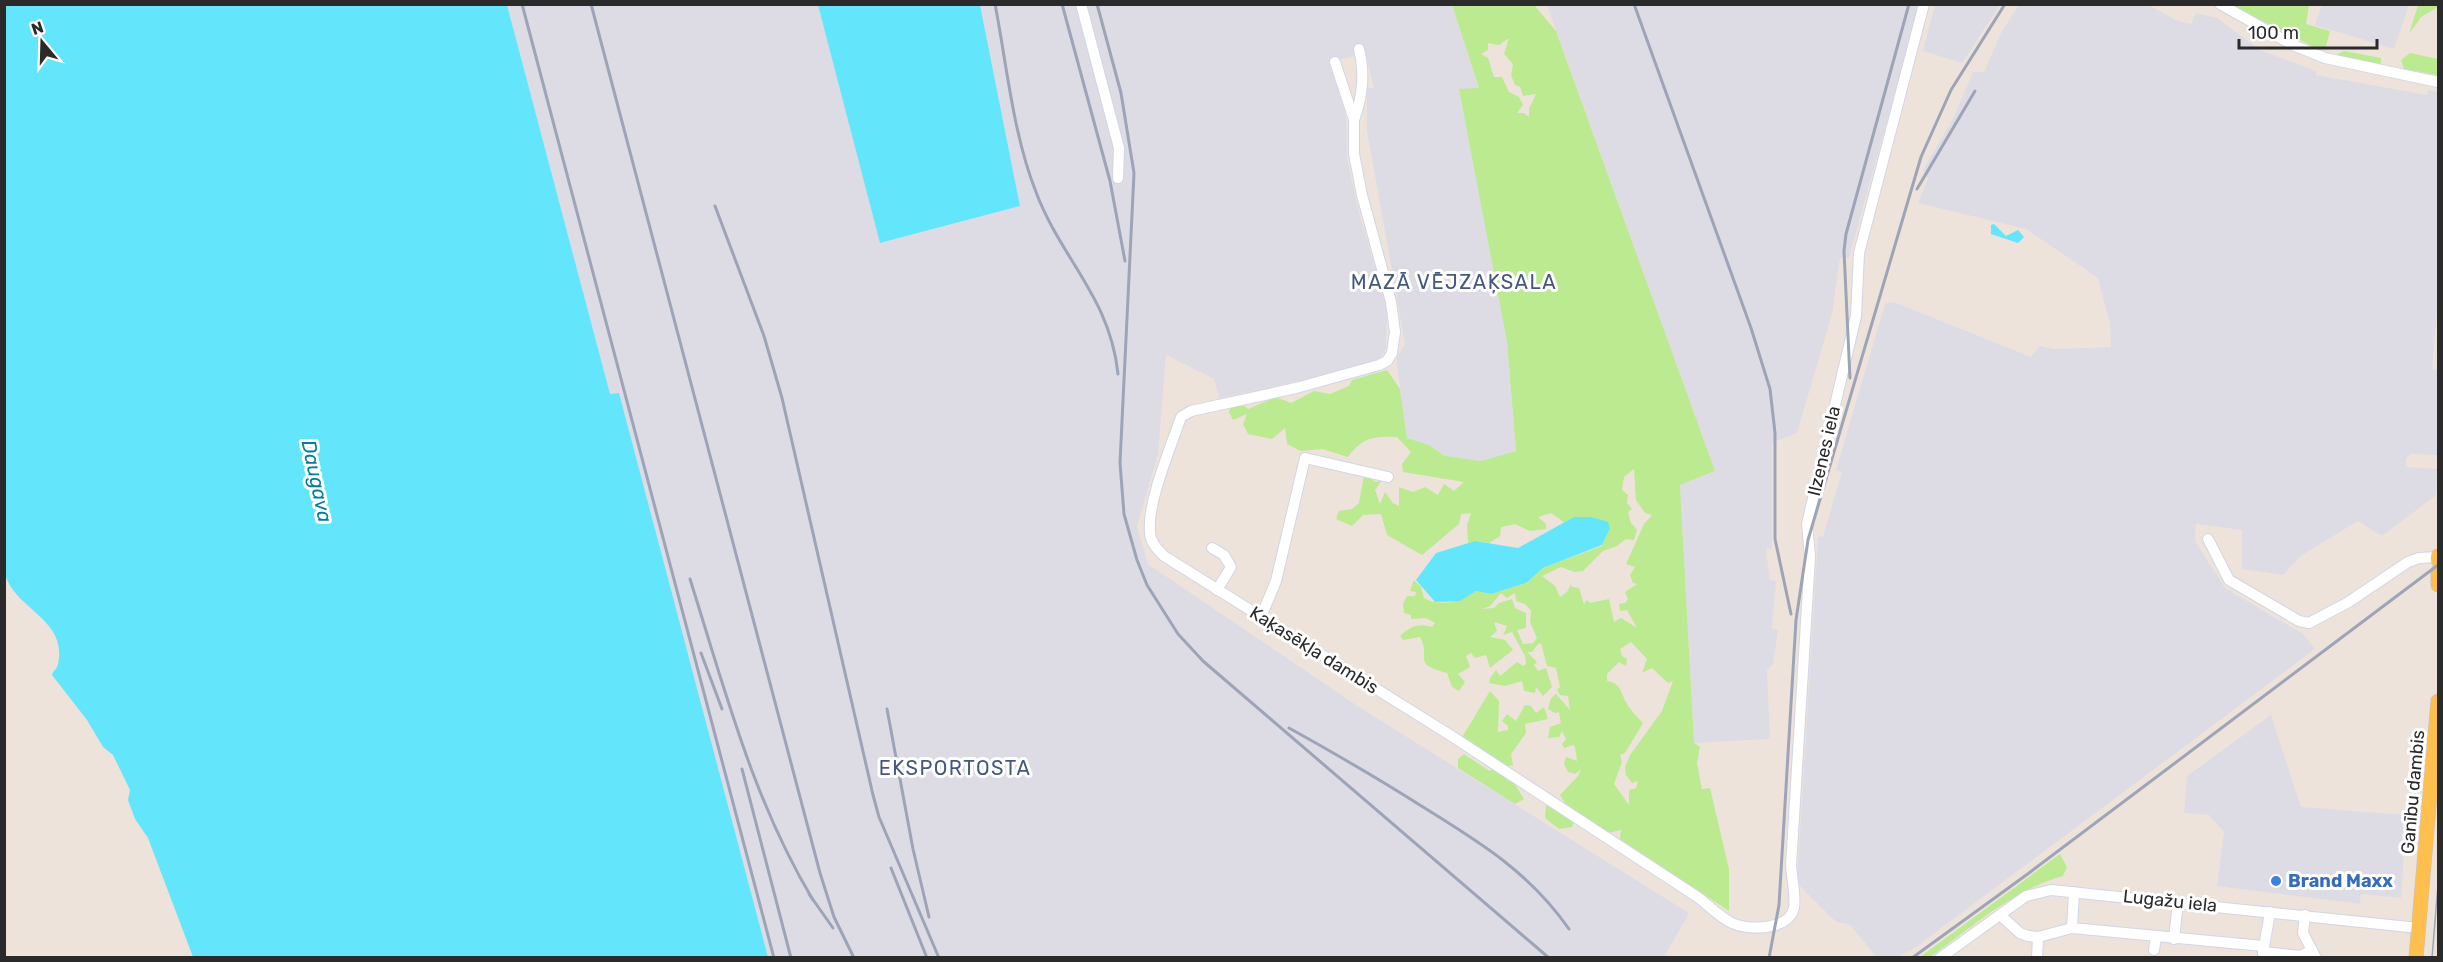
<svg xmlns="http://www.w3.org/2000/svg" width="2443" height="962" viewBox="0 0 2443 962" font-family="Rubik,sans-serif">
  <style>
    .industrial { fill: #dddce5 }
    .green { fill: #bbea91; fill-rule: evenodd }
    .water { fill: #63e6fb }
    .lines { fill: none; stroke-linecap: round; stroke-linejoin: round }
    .minor-casing { stroke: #d0d6e5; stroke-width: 12 }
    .major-casing { stroke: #c3c3c3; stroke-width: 15 }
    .minor { stroke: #fff; stroke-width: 10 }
    .major { stroke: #febf4f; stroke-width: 14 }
    .tram { stroke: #9da4b7; stroke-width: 1.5 }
    .rail { stroke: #9da4b7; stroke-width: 3 }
    .shop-dot { fill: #3f7fe0; stroke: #fff; stroke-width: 2 }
    .labels { text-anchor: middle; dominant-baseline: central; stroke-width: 6; stroke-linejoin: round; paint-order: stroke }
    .street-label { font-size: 18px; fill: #2a2a2a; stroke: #fff }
    .shop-label { font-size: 18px; font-weight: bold; fill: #366cbe; stroke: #fff; text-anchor: start }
    .neighbourhood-label { font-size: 20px; letter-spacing: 1.5px; fill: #465880; stroke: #fff }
    .water-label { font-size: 20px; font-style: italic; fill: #017ea0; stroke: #fff }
  </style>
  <rect width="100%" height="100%" fill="#eee3db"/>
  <g class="industrial">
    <polygon points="507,5 818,5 881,243 1020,206 980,5 1452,5 1479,89 1459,89 1507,342 1516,451 1481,461 1445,456 1429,445 1407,438 1397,366 1397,358 1405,344 1367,131 1367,88 1374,88 1364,48 1353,51 1354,56 1339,60 1338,86 1346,118 1347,158 1358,209 1387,307 1386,349 1379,359 1321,376 1219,398 1214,379 1166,355 1158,454 1137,527 1148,564 1362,709 1689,913 1664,957 768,957 619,394 610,395"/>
    <polygon points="1547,5 1919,5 1849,258 1840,258 1832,314 1797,433 1772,443 1772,549 1767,548 1766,551 1770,580 1776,581 1772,628 1778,630 1773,664 1767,670 1770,739 1694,743 1680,485 1715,471"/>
    <polygon points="1935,5 2000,5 1962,63 1923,51"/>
    <polygon points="2019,5 2148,5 2178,21 2191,24 2196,13 2217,18 2260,50 2316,71 2316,75 2427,95 2428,90 2438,92 2438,299 2432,369 2438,370 2438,455 2411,454 2406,458 2406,467 2438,469 2436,490 2435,496 2382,536 2358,521 2302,555 2283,575 2242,569 2242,530 2196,524 2195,541 2225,588 2303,634 2315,649 1916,947 1898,957 1877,957 1849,924 1836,922 1797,883 1818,537 1823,536 1842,472 1836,470 1885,304 1894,302 2031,357 2040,346 2054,349 2111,347 2110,324 2098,278 2026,229 1918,203 1928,179 1923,170 1954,117 1973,72 1984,72 2002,31"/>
    <polygon points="2322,5 2322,4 2409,5 2394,49 2315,25"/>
    <polygon points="2271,715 2301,807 2407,815 2401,898 2361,894 2360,904 2217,886 2224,832 2209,815 2184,813 2187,776"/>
  </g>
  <g class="green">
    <path d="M1452,5H1534L1556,31L1715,471L1680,485L1694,743L1700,747L1697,763L1702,789L1710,788L1729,869V911L1620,839L1621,830L1608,833L1577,813L1572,827L1559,829L1545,818L1546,805L1565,803L1560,795L1578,776L1581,769L1575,774L1568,772L1564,764L1566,757L1577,761L1575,747L1573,745L1564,748L1562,744L1566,739L1562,731L1559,737L1548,738L1550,727L1561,723L1559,712L1555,713L1548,709L1551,698L1556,694L1570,710L1568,696L1560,695L1557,690L1560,687L1556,668L1547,666L1541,643L1538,644L1532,652H1527L1537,662L1534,665L1538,671L1546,668L1552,687L1543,696L1536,687L1535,693L1524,691L1522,681L1505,686L1489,683L1490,678L1496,670L1500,676L1517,662L1523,666L1526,664L1525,656L1512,632L1503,635L1507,626L1494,622L1497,631L1490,637L1505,640L1513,650L1490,668L1486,655L1475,658L1471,653L1466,656L1470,667L1458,674L1465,682L1459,691L1452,687L1447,673C1410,663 1432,659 1420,637L1403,640L1400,636C1411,626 1418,623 1432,627L1435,623L1426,618L1411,619V615L1404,613L1403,604L1407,596H1415L1416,592L1410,591L1414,580L1421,587L1424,598C1441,608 1461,601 1476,591L1491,594L1526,583L1543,568L1602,546L1605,537L1574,517L1565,523L1551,513L1538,517L1546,524V529L1530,531L1515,524L1501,527L1500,536L1489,543L1476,541L1468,543L1467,525L1471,513L1461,514L1459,524L1422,555L1387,535L1381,514L1363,515L1352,526L1336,519L1339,511L1352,509L1359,503L1364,475L1376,482L1382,480L1375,490L1380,504L1385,492L1393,503L1399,506V487L1413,492L1425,487L1438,495L1444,484L1454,491L1464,482L1403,472L1402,464L1411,452L1397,437C1373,436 1362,438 1348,457L1322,449L1301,451L1287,444L1285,428L1272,439L1248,434L1243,424L1247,414L1233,420L1229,412L1231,406L1242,404L1248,409L1276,397L1291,403L1314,391L1330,394L1349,386L1352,380L1387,370L1400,389L1407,438L1429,445L1445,456L1481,461L1516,451L1507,342L1459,89L1479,88ZM1509,38L1504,54L1513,64L1511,75L1515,85L1520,87L1523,96L1536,94L1529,109V117L1524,113H1517L1523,105L1519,97L1509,92L1502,77H1494L1488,58L1481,54L1488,50V43L1499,45ZM1634,469L1636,500L1645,513L1652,515L1644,524L1626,564L1635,567L1630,575L1633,583L1637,584L1625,592L1628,599L1625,603L1619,604L1620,611L1627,610L1637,628L1621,618L1614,622L1609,599L1590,603L1587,600L1584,604L1579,588L1572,587L1571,584L1567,592L1560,597L1555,586L1542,576L1561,567L1575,572L1583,571L1603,551L1617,546L1626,539L1634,540L1637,530L1631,523L1628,512L1632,509L1627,503L1628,495L1622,490L1624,477ZM1501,593L1507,598L1515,593L1516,601L1525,604L1531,611L1530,622L1537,638L1533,643L1523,644L1517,630L1526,628V613L1515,608L1512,599L1499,603L1494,608L1482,609L1490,606ZM1631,642L1647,659L1642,673L1652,668L1668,683L1673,681L1662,711L1630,755L1625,767L1626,775L1632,783L1638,781L1636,788L1629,790V805L1614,784L1622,762L1620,755L1625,753L1643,723C1638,718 1633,713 1629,707C1621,697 1623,683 1607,681V674L1619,662L1626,666L1627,659L1622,656L1620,649Z"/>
    <polygon points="2231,5 2309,5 2306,24 2330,31 2326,46 2321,49 2310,45"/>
    <polygon points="2418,5 2438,5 2438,7 2421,17 2409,34"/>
    <polygon points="2344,51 2381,58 2381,65 2336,55"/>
    <polygon points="2410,53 2438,59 2438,75 2404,69 2401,60"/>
    <polygon points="1490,691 1499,701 1498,732 1508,730 1508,726 1502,721 1507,714 1516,721 1525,705 1531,706 1536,713 1544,707 1548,719 1525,724 1526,733 1511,754 1513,765 1506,767 1461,739"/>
    <polygon points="1464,754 1489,771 1496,768 1498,774 1503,775 1508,781 1512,780 1524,799 1515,804 1458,768 1458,759"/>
    <path d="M2060,854L2067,867L2063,876C2012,890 1973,927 1930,957H1920Z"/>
  </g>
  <g class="water">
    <path d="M4,5H507L610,394L619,393L768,957H193L148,838L135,819L128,800L130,790L113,755L103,747L87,720L52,675C53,670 57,670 58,664C68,619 15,610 5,574Z"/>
    <polygon points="818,5 980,5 1020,206 880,243"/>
    <polygon points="1994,224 2006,236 2018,230 2024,237 2018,243 1991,234 1991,225"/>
    <polygon points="1574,517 1591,517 1608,522 1610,528 1602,545 1543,568 1526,583 1491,594 1476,591 1460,601 1435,602 1416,580 1436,553 1475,541 1518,548"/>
  </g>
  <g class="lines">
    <defs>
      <g id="minor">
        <polyline points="1081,4 1119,148 1118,178"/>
        <polyline points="2220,4 2293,45 2325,58 2438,82"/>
        <path d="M1335,62L1354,120V154L1362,195L1391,302L1395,332L1392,353L1387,361L1379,365L1296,388L1191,411L1181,417C1171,447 1147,502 1150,532C1150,542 1157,549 1164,556L1450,735L1699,898C1709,906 1721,918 1732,923C1749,931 1789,930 1794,908C1796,896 1792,878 1791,866L1810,557L1807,524L1856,316L1859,253L1924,4"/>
        <path d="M1354,120C1363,96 1365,73 1359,49"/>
        <polyline points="2208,539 2229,580 2299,621 2309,623 2347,603 2408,562 2419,558 2438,557"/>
        <polyline points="1212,548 1224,555 1231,567 1217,590"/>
        <polyline points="1261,617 1276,581 1305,458 1388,477"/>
        <polyline points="2000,915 2020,933 2028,936 2038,937 2072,928 2263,946"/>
        <polyline points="2305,915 2303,933 2316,958"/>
        <polyline points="2072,928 2074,892"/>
        <polyline points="2174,939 2178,902"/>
        <polyline points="2154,950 2156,937"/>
        <polyline points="2263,952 2301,956 2312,950"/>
        <polyline points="2263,953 2270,912"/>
        <polyline points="1940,958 2026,896 2051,890 2419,928"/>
        <polyline points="2037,958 2038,937"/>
      </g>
      <g id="major">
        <polyline points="2438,560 2438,556"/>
        <polyline points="2438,571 2438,585"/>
        <polyline points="2416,958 2438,701"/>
      </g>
    </defs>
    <use href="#minor" class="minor-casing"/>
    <use href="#major" class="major-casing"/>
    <use href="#minor" class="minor"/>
    <use href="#major" class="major"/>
    <polyline class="tram" points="2432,958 2438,885"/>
    <g class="rail">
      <polyline points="522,4 774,958"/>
      <polyline points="591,4 820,873 834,917 854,958"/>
      <path d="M995,4C1007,66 1013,134 1036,192C1061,259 1110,297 1118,374"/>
      <polyline points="1062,4 1110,181 1125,261"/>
      <polyline points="1097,4 1121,93 1134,173 1120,463 1124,514 1137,560 1147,585 1178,634 1203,661 1549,958"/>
      <polyline points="1634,4 1751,328 1770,389 1775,433 1775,539 1791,614"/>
      <polyline points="1917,189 1975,91"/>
      <polyline points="715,206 764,336 782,398 873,795 879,817 939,958"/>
      <polyline points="1850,378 1844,251 1846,234 1909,4"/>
      <path d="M690,579C725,690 753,800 813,900"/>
      <polyline points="701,653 722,709"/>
      <polyline points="887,709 913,849 929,917"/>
      <path d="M1289,728C1334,753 1379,779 1423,807C1481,843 1529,872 1569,929"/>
      <polyline points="742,769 791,958"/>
      <polyline points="891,868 927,958"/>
      <polyline points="809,894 833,928"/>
      <polyline points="1769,958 1779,905 1796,620 1808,540 1921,157 1951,90 2005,4"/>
      <polyline points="1912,958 2029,873 2438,565"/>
    </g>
  </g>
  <circle class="shop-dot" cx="2276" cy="881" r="6"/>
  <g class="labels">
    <g class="street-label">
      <text transform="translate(1824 451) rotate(-77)">Ilzenes iela</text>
      <text transform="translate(1314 650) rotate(32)">Kaķasēkļa dambis</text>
      <text transform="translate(2413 792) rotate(-85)">Ganību dambis</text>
      <text transform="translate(2170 901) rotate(6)">Lugažu iela</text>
    </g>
    <g class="shop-label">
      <text x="2288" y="881">Brand Maxx</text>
    </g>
    <g class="neighbourhood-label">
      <text x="1454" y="282">MAZĀ VĒJZAĶSALA</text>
      <text x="955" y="768">EKSPORTOSTA</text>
    </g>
    <g class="water-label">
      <text transform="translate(317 481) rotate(78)">Daugava</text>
    </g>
  </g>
  <rect width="2443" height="962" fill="none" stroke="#2a2a2a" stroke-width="12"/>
  <g transform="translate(42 42) rotate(341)" stroke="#ffffff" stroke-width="4.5" paint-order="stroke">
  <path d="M0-4.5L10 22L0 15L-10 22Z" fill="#2a2a2a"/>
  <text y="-9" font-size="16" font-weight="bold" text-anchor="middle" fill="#2a2a2a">N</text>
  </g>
  <path d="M2239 39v9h138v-9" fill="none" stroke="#2a2a2a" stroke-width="3"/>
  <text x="2248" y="39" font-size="18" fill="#2a2a2a" stroke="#ffffff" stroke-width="4.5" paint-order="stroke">100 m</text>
</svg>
